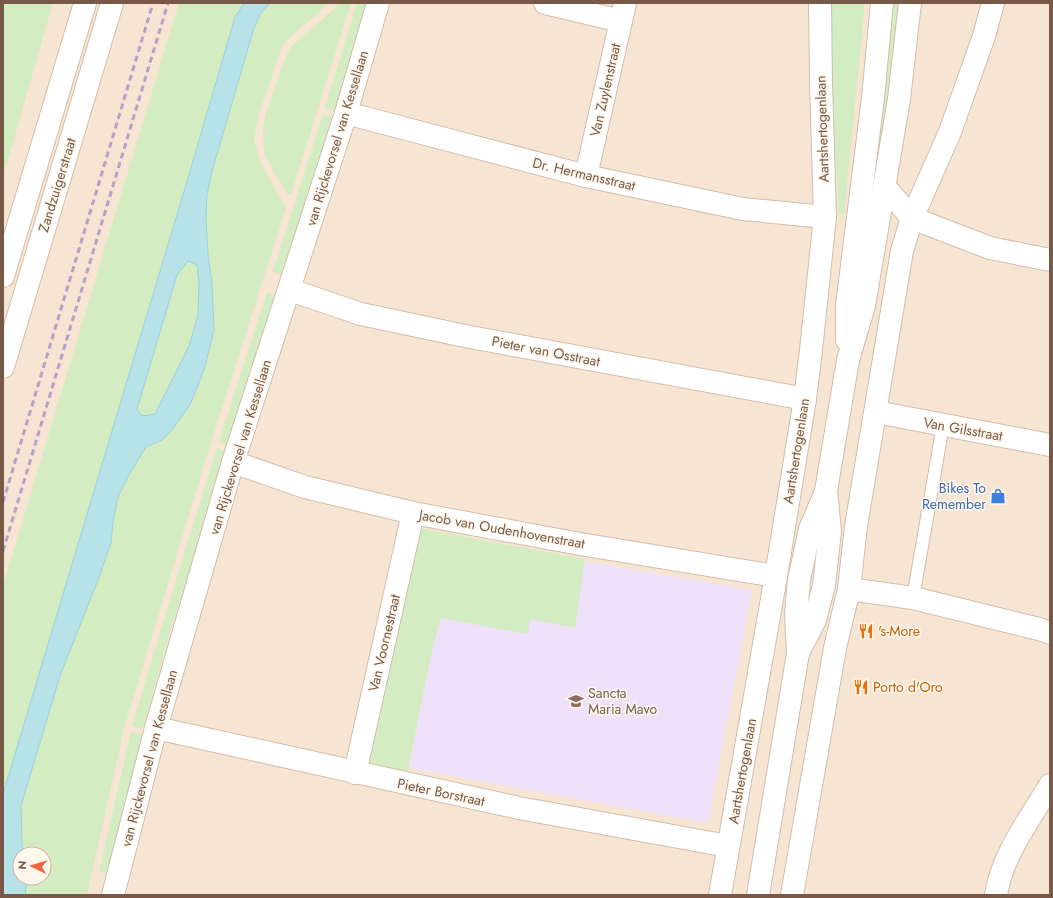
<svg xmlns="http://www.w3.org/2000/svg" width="1053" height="898" viewBox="0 0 1053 898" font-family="Jost,sans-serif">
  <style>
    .residential { fill: #f6e5d2; fill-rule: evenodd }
    .education { fill: #f0e1fa }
    .green { fill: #d3ecc2 }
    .water { fill: #b7e2e8; stroke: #9dd2db; fill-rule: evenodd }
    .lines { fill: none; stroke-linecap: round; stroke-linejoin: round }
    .service-casing { stroke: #d2bdac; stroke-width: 14 }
    .minor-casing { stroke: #d2bdac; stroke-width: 24 }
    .tertiary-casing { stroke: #d2bdac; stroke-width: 24 }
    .secondary-casing { stroke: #d5bdaa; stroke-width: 24 }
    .service { stroke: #fff; stroke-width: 12 }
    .minor { stroke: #fff; stroke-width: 22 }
    .tertiary { stroke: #fff; stroke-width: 22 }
    .secondary { stroke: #fff; stroke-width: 22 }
    .rail { stroke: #b6a2c8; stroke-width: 3; stroke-dasharray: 6 4; stroke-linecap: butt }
    .labels { text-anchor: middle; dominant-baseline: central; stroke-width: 3; stroke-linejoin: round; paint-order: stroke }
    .street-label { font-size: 14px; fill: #785948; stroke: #fff7ec }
    .shop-label { font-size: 14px; fill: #366cbe; stroke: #fff7ec; text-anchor: end }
    .food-label { font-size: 14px; fill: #c56008; stroke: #fff7ec; text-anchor: start }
    .education-label { font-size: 14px; fill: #785e54; stroke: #fff7ec; text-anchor: start }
  </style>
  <rect width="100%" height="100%" fill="#fdf3e4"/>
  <path class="residential" d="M3,3H1050V895H3ZM20,854H44V878H20Z"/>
  <polygon class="education" points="541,554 752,590 708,823 409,768 438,617"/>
  <g class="green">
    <polygon points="3,3 53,3 3,177"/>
    <polygon points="179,3 244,3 235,17 188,178 3,794 3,586"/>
    <polygon points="270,3 329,3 288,39 282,47 259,114 254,140 261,164 286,208 211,442 125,725 87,895 24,895 27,878 44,878 44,854 24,854 22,845 21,806 60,676 98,580 111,543 113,522 118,497 130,473 146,447 162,440 172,430 190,405 212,284 208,255 206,219 207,195 212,171 254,28 261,13"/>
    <polygon points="341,3 351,3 291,194 287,194 268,161 264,149 263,126 266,114 286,56 292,46"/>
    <polygon points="357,3 369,3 335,112 325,108"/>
    <polygon points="828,3 865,3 844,215 839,214 831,81"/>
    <polygon points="888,3 905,3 855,304"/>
    <polygon points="323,114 333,118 283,275 273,272"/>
    <polygon points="188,260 197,265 199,283 198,315 189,346 155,414 142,416 137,409 177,275"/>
    <polygon points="267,293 276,296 229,446 219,442"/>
    <polygon points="217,448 227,451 170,632 143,729 132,726 184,554"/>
    <polygon points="417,528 585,559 575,628 530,619 528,634 441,618 431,655 407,774 376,767 367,759"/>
    <polygon points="131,732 142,734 109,874 99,872"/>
  </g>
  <path class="water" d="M244,3H270L261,13L254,28L212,171L207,195L206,219L208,255L212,284L214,330L204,370L190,405L172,430L162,440L146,447L130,473L118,497L113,522L111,543L98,580L60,676L21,806L22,845L24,854H20V878H27L25,895H3V794L188,178L235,17ZM188,261L197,265L199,283L198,315L189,346L155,414L142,416L137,409L177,275Z"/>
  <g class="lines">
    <defs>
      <polyline id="service" points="913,598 943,425"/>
      <g id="minor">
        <polyline points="545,3 621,21"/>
        <polyline points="346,113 586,176 743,209 825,217"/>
        <polyline points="586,176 625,3"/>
        <polyline points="884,186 912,218 990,248 1050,260"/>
        <polyline points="290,290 361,314 465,336 805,399"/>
        <polyline points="876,412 1050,445"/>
        <polyline points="233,462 305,487 413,513 580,544 776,576"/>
        <polyline points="849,589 913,598 1039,629 1050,633"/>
        <polyline points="156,728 519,808 728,846"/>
        <polyline points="355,773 413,513"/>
        <polyline points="113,895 156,728 233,462 346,113 378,3"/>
        <polyline points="720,895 776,576 805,399 811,350 825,217 821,82 820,3"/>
        <polyline points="792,895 835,648 849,589 856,526 902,251 912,218 950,132 984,36 993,3"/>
        <path d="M996,895C1002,855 1030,819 1050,785"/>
      </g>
      <g id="tertiary">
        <polyline points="847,340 847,305 873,98 882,3"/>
        <polyline points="798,653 815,620 824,585 830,531 826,491 848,360 864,306 899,99 910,3"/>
        <polyline points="758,895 798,653 796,614 799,580 810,529 825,494"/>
      </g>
      <g id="secondary">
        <polyline points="3,276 85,3"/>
        <polyline points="3,367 112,3"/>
      </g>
    </defs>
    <use href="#service" class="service-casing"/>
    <use href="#minor" class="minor-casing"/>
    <use href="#tertiary" class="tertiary-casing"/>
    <use href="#secondary" class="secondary-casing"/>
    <use href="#service" class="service"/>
    <use href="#minor" class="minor"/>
    <use href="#tertiary" class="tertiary"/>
    <use href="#secondary" class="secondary"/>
    <g class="rail">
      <polyline points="3,502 153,3"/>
      <polyline points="3,551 168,3"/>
    </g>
  </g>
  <defs>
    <symbol id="shop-bare" viewBox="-9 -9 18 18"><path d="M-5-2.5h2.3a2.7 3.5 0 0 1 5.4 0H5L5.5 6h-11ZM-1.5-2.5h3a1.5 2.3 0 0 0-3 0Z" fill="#3f7fe0" stroke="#fff7ec" stroke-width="2.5" paint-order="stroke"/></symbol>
    <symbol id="restaurant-bare" viewBox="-9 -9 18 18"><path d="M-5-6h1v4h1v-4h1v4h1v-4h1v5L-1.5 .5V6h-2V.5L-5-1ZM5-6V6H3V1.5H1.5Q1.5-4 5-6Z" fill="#e8710a" stroke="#fff7ec" stroke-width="2.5" paint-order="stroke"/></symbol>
    <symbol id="school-bare" viewBox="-9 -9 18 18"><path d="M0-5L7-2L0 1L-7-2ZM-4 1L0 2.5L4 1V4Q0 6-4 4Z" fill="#8d6e63" stroke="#fff7ec" stroke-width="2.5" paint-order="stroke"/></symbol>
  </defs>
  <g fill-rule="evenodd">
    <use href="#shop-bare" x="987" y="485" width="22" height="22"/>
    <use href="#restaurant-bare" x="855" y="620" width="22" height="22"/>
    <use href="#restaurant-bare" x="850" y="676" width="22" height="22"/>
    <use href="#school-bare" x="565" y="690" width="22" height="22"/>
  </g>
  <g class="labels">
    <g class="street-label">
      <text transform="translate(605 90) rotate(-77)">Van Zuylenstraat</text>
      <text transform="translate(822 129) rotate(-92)">Aartshertogenlaan</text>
      <text transform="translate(337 138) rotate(-73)">van Rijckevorsel van Kessellaan</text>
      <text transform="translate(584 174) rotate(13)">Dr. Hermansstraat</text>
      <text transform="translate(57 185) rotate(-73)">Zandzuigerstraat</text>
      <text transform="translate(546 351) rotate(11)">Pieter van Osstraat</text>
      <text transform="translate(963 429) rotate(10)">Van Gilsstraat</text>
      <text transform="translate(240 447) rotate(-73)">van Rijckevorsel van Kessellaan</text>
      <text transform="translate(796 451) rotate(-81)">Aartshertogenlaan</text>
      <text transform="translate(502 529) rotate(10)">Jacob van Oudenhovenstraat</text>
      <text transform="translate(384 643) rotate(-77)">Van Voornestraat</text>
      <text transform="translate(149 758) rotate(-75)">van Rijckevorsel van Kessellaan</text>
      <text transform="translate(742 771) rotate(-80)">Aartshertogenlaan</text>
      <text transform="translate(441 792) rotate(12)">Pieter Borstraat</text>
    </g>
    <g class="shop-label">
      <text x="986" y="488">Bikes To<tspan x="986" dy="16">Remember</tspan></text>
    </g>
    <g class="food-label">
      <text x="878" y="631">'s-More</text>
      <text x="873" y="687">Porto d'Oro</text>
    </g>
    <g class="education-label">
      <text x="588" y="693">Sancta<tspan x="588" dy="16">Maria Mavo</tspan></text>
    </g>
  </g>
  <rect width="1053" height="898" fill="none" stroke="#785948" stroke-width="8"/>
  <g transform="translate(32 866) rotate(275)"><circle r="19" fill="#fff7ec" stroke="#c9b8aa"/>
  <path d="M0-3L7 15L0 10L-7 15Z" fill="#ee6743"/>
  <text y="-6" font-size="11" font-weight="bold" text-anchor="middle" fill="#785948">N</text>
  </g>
</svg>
